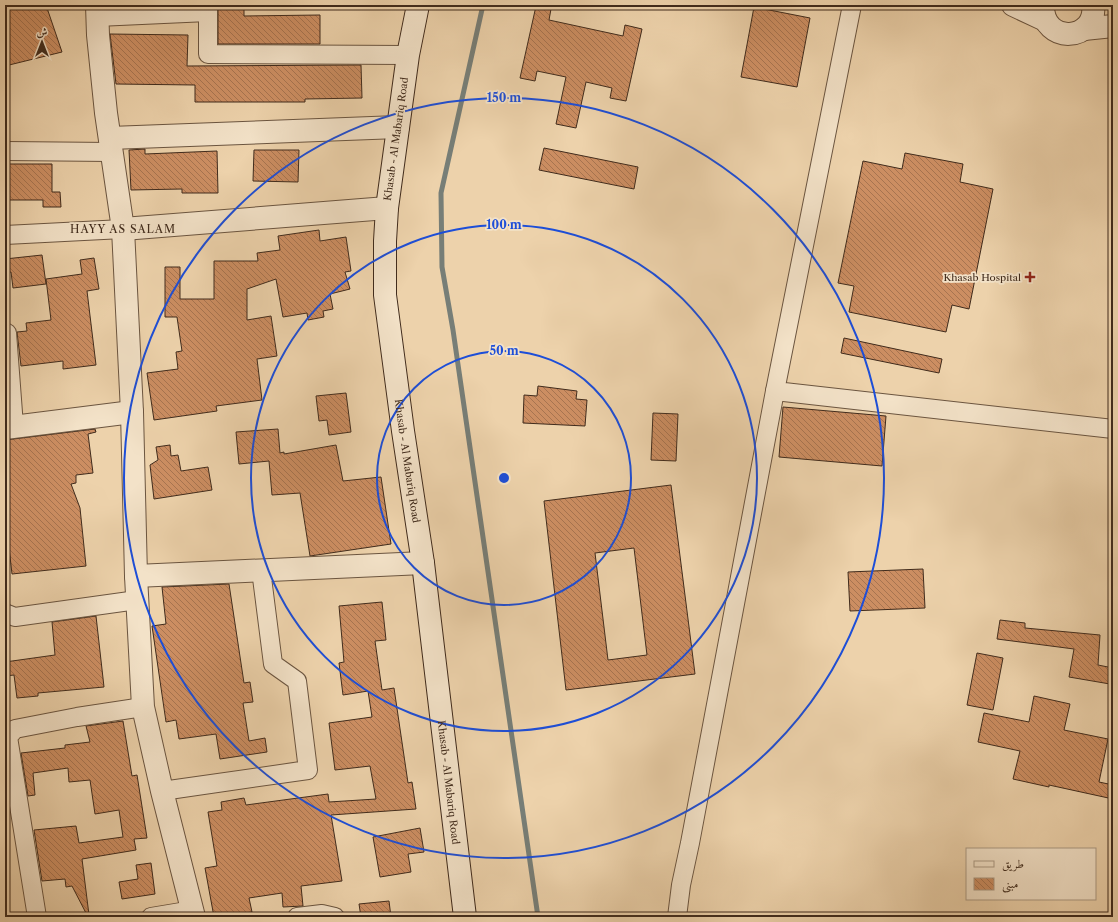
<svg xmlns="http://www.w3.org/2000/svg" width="1118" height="922" viewBox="0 0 1118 922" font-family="'Libre Caslon Text',Amiri,serif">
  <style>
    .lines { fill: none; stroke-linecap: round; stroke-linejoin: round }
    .stream { stroke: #777e77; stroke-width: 5 }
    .building { fill: url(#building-back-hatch); stroke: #402b1c; fill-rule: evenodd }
    .minor-casing { stroke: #6b5540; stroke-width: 20 }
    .tertiary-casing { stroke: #6b5540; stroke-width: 24 }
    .secondary-casing { stroke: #402b1c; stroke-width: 24 }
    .minor { stroke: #f3e2c8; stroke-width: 18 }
    .tertiary { stroke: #f3e2c8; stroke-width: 22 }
    .secondary { stroke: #f3e2c8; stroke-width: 22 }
    .ring { fill: none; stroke: #1d4ed8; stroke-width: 2 }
    .poi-dot { fill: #8f2418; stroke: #f3e2c8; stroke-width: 1.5 }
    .labels { text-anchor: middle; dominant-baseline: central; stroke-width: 3.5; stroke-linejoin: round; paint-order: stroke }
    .street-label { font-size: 10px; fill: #402b1c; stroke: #f3e2c8 }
    .poi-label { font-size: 10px; fill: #402b1c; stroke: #f3e2c8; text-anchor: end }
    .neighbourhood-label { font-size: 11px; letter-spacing: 1px; fill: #402b1c; stroke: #f3e2c8 }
    .centre { fill: #1d4ed8; stroke: #f3e2c8; stroke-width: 2 }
    .ring-label { font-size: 12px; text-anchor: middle; font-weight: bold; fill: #1d4ed8; stroke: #f3e2c8; stroke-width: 3.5; stroke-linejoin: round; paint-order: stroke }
  </style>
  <defs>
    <pattern id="building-back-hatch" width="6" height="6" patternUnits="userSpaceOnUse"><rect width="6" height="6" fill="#cc8e62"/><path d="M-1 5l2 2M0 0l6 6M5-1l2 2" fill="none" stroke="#a77450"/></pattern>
  </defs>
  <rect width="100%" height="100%" fill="#edd2ab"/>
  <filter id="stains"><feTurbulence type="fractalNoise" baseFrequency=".005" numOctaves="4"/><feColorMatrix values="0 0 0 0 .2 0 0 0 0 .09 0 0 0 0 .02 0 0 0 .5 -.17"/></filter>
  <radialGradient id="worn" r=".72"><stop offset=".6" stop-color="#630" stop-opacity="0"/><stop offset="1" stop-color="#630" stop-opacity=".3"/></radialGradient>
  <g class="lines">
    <polyline class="stream" points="483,5 441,193 442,267 453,330 538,917"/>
  </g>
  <g class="building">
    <polygon points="5,5 46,5 62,52 5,66"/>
    <polygon points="218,5 244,5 244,16 320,15 320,44 218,44"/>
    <polygon points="536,6 551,9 549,20 623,36 625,25 642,29 626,101 610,98 612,88 586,82 576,128 556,124 566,77 537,71 535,81 520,78"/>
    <polygon points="754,7 810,18 797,87 741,77"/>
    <polygon points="110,34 188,35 187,66 361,65 362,98 305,99 305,102 195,102 195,85 116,84"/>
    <polygon points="544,148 638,167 634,189 539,170"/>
    <polygon points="145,149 145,154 217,151 218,193 182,193 182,189 131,190 129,150"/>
    <polygon points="254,150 299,150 298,182 253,181"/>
    <polygon points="905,153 963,164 960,182 993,189 969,309 952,305 946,332 849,312 854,286 838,283 863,161 902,169"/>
    <polygon points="5,164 52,164 52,192 60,192 61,207 43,207 43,200 5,200"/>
    <polygon points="319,230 320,241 346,237 351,271 345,272 350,289 330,294 333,309 323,311 324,317 308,320 307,313 283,317 276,279 247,289 247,320 271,316 277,356 257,359 262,400 216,406 217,411 154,420 147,373 178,369 176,352 182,351 177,317 165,317 165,267 180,267 180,299 214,299 214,261 258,261 257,253 280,250 278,236"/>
    <polygon points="42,255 46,284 13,288 11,272 5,273 5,259"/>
    <polygon points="94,258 99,289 87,291 96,365 63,369 63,361 21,366 17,332 27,331 26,323 51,320 46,279 82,274 80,260"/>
    <polygon points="844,338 942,359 939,373 841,353"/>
    <polygon points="538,386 577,391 576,399 587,400 585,426 523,423 524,395 537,396"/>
    <polygon points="346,393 351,432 329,435 327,420 319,421 316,396"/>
    <polygon points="783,407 886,416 882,466 779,457"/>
    <polygon points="653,413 678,414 676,461 651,460"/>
    <polygon points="95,429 96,432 88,434 93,473 76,475 76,483 71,484 80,508 86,566 12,574 5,513 5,440"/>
    <polygon points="278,429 280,453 284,452 284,454 336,445 343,481 381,477 391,544 310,556 300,493 272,495 269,461 239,464 236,432"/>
    <polygon points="170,445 171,456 178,455 181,471 208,467 212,490 154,499 150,465 158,460 156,447"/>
    <path d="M671,485L695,674L566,690L544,501ZM634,548L647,655L608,660L595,553Z"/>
    <polygon points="923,569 925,608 850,611 848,572"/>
    <polygon points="229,584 244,683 250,682 253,702 243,703 249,741 265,738 267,752 220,759 216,734 179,739 176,720 166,722 152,626 166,624 162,587"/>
    <polygon points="382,602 386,640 375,641 382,690 394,688 408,783 412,782 416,809 331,815 342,881 301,886 303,906 283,907 282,893 249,898 252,912 214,917 205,868 217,866 208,812 222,810 221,802 244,798 246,805 328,794 329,802 376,799 370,766 335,770 329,723 372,717 368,691 343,695 339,663 344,662 339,606"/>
    <polygon points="96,616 104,687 38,693 38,696 17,698 14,675 5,676 5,662 55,655 52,622"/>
    <polygon points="1000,620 1025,623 1025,628 1100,635 1098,665 1113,668 1110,684 1069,677 1074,649 997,639"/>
    <polygon points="977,653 1003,658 993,710 967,705"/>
    <polygon points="1034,696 1070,704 1064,730 1108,739 1099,782 1113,785 1113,799 1049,785 1049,787 1013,779 1020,751 978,742 984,713 1029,722"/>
    <polygon points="123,721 132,776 137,775 147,838 134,839 136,850 82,859 89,915 87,915 72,886 66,887 65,879 42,881 34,830 76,826 79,843 123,837 119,810 95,814 90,780 69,782 68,768 33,773 35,795 28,796 21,753 65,748 65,745 90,742 86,726"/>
    <polygon points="420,828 424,852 408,854 411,872 380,877 373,837"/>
    <polygon points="151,863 155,894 122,899 119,882 138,879 136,865"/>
    <polygon points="389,901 391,917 361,917 359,904"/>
  </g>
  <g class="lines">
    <defs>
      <g id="minor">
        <polyline points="208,5 208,54 408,55"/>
        <polyline points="852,5 775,391 1113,429"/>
        <polyline points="97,17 208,12"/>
        <polyline points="5,151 112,152"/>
        <polyline points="5,235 123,229"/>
        <polyline points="5,333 7,333 14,426"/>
        <polyline points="5,613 15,617 137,600"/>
        <polyline points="162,791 308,770 297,681 273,664 261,570"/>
        <polyline points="37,917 8,737 15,729 77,717 143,707"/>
        <polyline points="151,917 193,910"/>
        <polyline points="297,917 322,914 335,917"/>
        <polyline points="677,917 681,885 690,843 775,391"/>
      </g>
      <g id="tertiary">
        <polyline points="97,5 98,35 106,113 123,229 132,412 136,576 143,707 162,791 194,917"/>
        <polyline points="1013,5 1045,20"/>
        <path d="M1043,5C1042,46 1098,41 1093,5"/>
        <polyline points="1084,29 1113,26"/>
        <polyline points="110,138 398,127"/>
        <polyline points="123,229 387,208"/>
        <polyline points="5,428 132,412"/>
        <polyline points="136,576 423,563"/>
      </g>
      <g id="secondary">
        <path id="s1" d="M418,5L408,55L387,208L385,241V295L403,431L423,563L465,917"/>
      </g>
    </defs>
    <use href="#minor" class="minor-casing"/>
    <use href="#tertiary" class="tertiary-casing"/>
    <use href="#secondary" class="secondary-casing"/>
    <use href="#minor" class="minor"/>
    <use href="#tertiary" class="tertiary"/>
    <use href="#secondary" class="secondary"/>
  </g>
  <g class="ring">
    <circle cx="504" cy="478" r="127"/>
    <circle cx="504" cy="478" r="253"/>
    <circle cx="504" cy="478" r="380"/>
  </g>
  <path class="poi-dot" d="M1028 271h4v4h4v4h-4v4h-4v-4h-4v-4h4z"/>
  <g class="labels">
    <g class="street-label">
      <text transform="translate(396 139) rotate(-82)">Khasab - Al Mabariq Road</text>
      <text stroke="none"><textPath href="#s1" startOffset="460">Khasab - Al Mabariq Road</textPath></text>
      <text stroke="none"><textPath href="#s1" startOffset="784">Khasab - Al Mabariq Road</textPath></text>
    </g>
    <g class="poi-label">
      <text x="1021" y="277">Khasab Hospital</text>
    </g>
    <g class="neighbourhood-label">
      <text x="123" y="229">HAYY AS SALAM</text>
    </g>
  </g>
  <circle cx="504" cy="478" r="6" class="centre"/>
  <g class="ring-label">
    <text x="504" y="102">150 m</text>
    <text x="504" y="229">100 m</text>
    <text x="504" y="355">50 m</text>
  </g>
  <rect width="1118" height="922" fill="none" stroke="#edd2ab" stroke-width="20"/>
  <rect x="6" y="6" width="1106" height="910" fill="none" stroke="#402b1c" stroke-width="2"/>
  <rect x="10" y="10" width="1098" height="902" fill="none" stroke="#402b1c"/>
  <rect x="966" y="848" width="130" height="52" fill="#f3e2c8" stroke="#ab9983"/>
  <rect x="974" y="861" width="20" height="6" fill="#f3e2c8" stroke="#ab9983"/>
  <text x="1002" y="868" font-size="12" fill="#402b1c">طريق</text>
  <rect x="974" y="878" width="20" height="12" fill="url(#building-back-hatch)" stroke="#ab9983"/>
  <text x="1002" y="888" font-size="12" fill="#402b1c">مبنى</text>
  <g transform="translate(42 42)" stroke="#f3e2c8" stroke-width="3" paint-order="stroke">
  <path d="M0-3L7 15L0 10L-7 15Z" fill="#402b1c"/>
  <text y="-6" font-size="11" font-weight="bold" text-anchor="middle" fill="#402b1c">ش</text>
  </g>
  <rect width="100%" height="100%" filter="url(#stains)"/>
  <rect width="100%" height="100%" fill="url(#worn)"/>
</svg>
